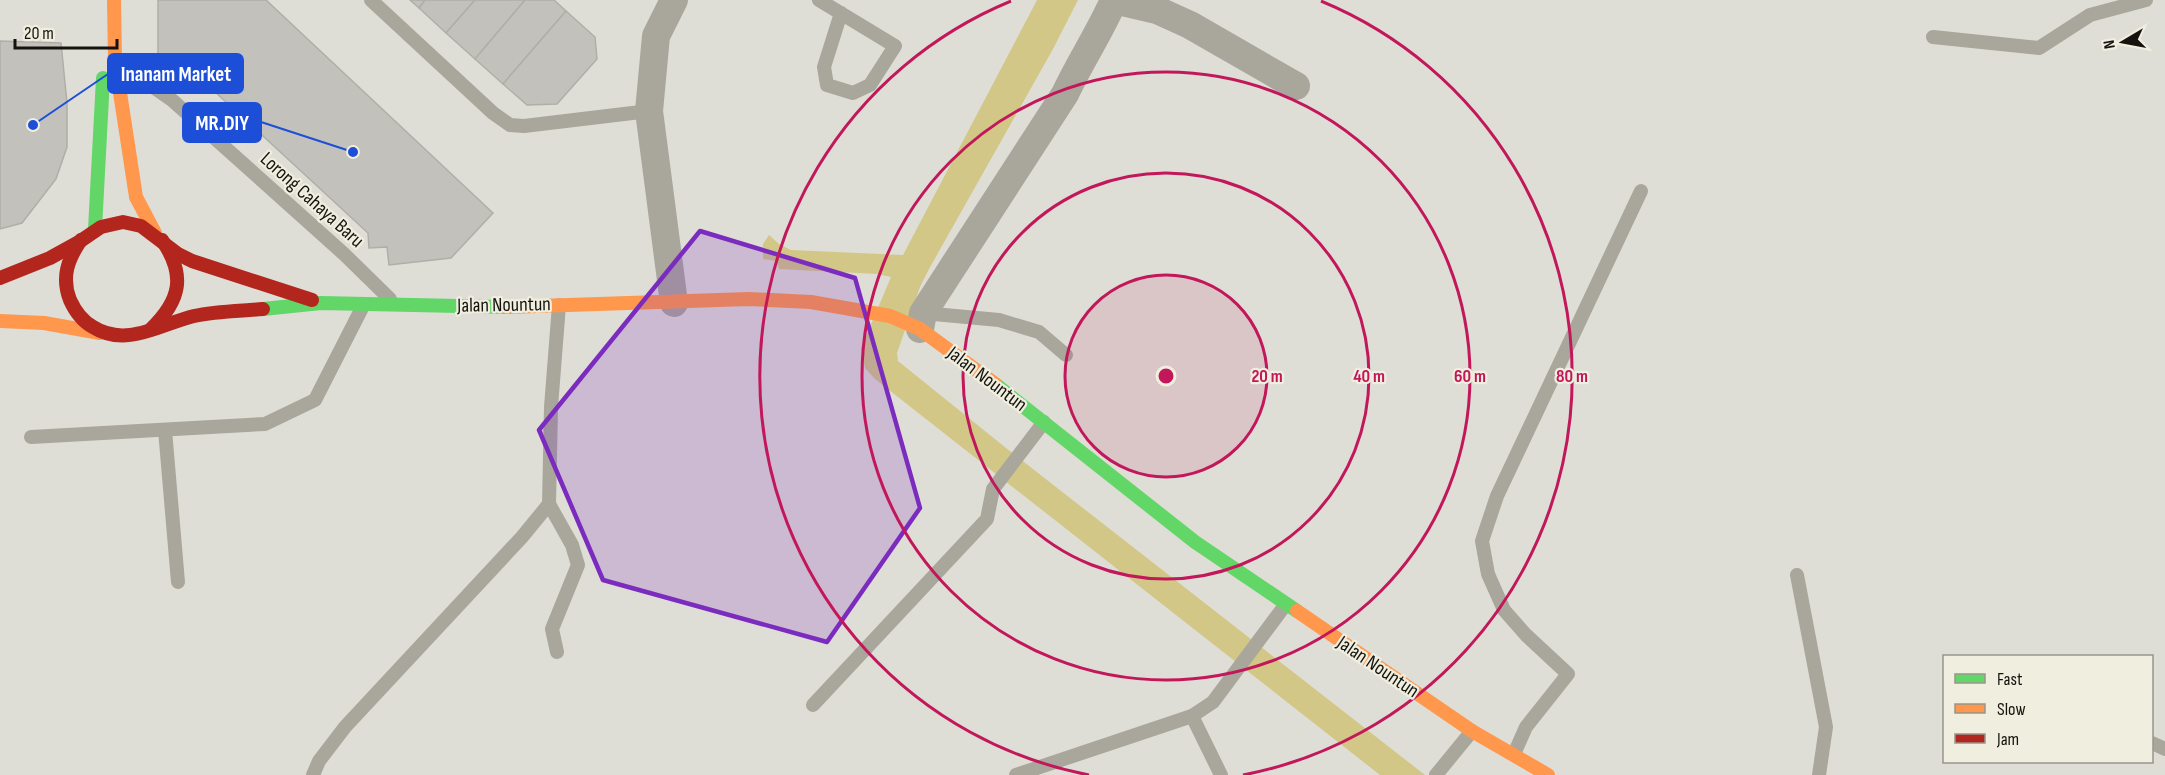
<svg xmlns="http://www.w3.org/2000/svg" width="2165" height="775" viewBox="0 0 2165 775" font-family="'Sofia Sans Condensed',sans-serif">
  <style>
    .water { fill: #d2c787 }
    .building { fill: #c2c1bb; stroke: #afaea8; stroke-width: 1.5 }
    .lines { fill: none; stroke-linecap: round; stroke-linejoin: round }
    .lane { stroke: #a9a79c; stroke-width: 14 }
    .street { stroke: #a9a79c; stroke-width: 28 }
    .fast { stroke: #63d668; stroke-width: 14 }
    .slow { stroke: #ff974d; stroke-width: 14 }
    .jam { stroke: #b3261e; stroke-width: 14 }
    .marked { fill: #7b2cbf; fill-opacity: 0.2; stroke: #7b2cbf; stroke-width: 4.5; stroke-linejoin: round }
    .ring { fill: none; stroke: #c2185b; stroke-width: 3 }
    .labels { text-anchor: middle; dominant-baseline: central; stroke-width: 4.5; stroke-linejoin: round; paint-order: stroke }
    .street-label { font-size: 20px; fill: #14130e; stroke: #f0eedf }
    .centre { fill: #c2185b; stroke: #f0eedf; stroke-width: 3 }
    .ring-label { font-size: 18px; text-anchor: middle; font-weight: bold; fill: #c2185b; stroke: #f0eedf; stroke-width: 4.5; stroke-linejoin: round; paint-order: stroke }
    .leader { fill: none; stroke: #1d4ed8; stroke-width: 2 }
    .callout-dot { fill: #1d4ed8; stroke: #f0eedf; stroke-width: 2 }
    .callout { fill: #1d4ed8; stroke: #1d4ed8; stroke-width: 2 }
    .callout-label { font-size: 21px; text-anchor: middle; font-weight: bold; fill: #fff }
  </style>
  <rect width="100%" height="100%" fill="#dfded6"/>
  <polygon class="water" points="1037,0 1078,0 1053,49 929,269 920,287 897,353 898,361 1006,448 1425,775 1380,775 875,379 865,368 861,348 891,277 877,274 779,269 777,261 763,259 763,244 769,235 779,244 791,250 903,255"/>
  <g class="building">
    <polygon points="158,0 266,0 493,213 451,258 389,265 387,247 369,248 368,233 213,90 196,91 195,59 158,59"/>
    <polygon points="410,0 425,0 419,8"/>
    <polygon points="425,0 475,0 446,33 419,8"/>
    <polygon points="475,0 525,0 475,59 446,33"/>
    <polygon points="525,0 554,0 566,11 503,84 475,59"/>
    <polygon points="566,11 595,37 597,59 557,104 527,105 503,84"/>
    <polygon points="0,41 61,43 67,103 67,147 56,179 22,223 0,229"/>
  </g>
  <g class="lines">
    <g class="lane">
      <polyline points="371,0 493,113 510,125 524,126 649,111"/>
      <polyline points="819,0 895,46 870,85 853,93 827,85 824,67 841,13"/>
      <polyline points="1933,37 2039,48 2090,15 2146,0"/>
      <polyline points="120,64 172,100 344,254 390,299"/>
      <polyline points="923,313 999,320 1039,332 1066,355"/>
      <polyline points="165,430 178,582"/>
      <polyline points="31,437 265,424 315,400 364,304"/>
      <polyline points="549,504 572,545 578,565 552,629 557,652"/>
      <polyline points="1797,575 1826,727 1819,775"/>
      <polyline points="813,705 987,519 993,489 1044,422"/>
      <polyline points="2152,743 2165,749"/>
      <polyline points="1514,754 1526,727 1568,674 1526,635 1504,610 1488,574 1482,541 1497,496 1641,191"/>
      <polyline points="313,775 319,761 345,727 522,537 549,504 551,407 559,305"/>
      <polyline points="1016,775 1192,716"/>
      <polyline points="1221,775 1192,716 1213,702 1286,604"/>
      <polyline points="1436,775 1472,731"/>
    </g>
    <g class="street">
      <polyline points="1114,0 1157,10 1190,25 1296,86"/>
      <polyline points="674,303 649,111 656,36 674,0"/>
      <path d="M920,329L923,313L1065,94C1080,62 1100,32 1114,0"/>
    </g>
    <g class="fast">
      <polyline points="95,229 103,78"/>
      <polyline points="263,309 321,303 505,307"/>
      <polyline points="995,384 1195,542 1297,611"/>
    </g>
    <g class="slow">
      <polyline points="114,0 115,60 136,197 155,233"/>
      <polyline points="505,307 749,299 811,302 890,316 920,329 995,384"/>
      <polyline points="0,321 44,323 100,333"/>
      <polyline points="1297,611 1472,731 1548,775"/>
    </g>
    <g class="jam">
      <path d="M81,240C68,259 61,277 70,300C75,311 82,321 93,327C126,348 161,324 194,316C216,311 240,311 263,309"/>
      <polyline points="0,278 50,258 79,242 101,227 123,222 141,226 178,254 192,261 312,300"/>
      <path d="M151,329C181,300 186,275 162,240"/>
    </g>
  </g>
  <path class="marked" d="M700,231L855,278L920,508L827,642L603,580L539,430Z"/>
  <circle cx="1166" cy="376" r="101" fill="#c2185b" fill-opacity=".12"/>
  <g class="ring">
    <circle cx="1166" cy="376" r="101"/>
    <circle cx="1166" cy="376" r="203"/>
    <circle cx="1166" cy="376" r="304"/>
    <path d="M1089 775A406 406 0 0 1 1011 1M1321 1A406 406 0 0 1 1243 775"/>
  </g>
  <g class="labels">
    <g class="street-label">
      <text transform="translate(312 200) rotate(42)">Lorong Cahaya Baru</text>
      <text transform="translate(504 305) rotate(-1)">Jalan Nountun</text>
      <text transform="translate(987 379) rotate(37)">Jalan Nountun</text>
      <text transform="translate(1378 667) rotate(34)">Jalan Nountun</text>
    </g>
  </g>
  <circle cx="1166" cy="376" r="9" class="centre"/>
  <g class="ring-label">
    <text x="1267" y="382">20 m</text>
    <text x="1369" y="382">40 m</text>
    <text x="1470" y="382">60 m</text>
    <text x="1572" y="382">80 m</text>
  </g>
  <path class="leader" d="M33 125L108 74M353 152L261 122"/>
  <g class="callout-dot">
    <circle cx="33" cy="125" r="6"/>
    <circle cx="353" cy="152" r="6"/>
  </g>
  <g class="callout">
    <rect x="108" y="54" width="135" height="39" rx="6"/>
    <rect x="183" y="103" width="78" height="39" rx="6"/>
  </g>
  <g class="callout-label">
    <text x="176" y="81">Inanam Market</text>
    <text x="222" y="130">MR.DIY</text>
  </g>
  <rect x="1943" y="655" width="210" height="108" fill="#f0eedf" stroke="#98968b" stroke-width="1.5"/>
  <rect x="1955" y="674" width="30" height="9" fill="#63d668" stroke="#98968b" stroke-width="1.5"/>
  <text x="1997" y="685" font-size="18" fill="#14130e">Fast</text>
  <rect x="1955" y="704" width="30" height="9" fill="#ff974d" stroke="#98968b" stroke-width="1.5"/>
  <text x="1997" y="715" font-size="18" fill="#14130e">Slow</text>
  <rect x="1955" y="734" width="30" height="9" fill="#b3261e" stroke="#98968b" stroke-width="1.5"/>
  <text x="1997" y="745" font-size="18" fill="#14130e">Jam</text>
  <g transform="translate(2123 42) rotate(260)" stroke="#f0eedf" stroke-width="4.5" paint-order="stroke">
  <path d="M0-4.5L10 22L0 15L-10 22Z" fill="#14130e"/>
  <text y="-9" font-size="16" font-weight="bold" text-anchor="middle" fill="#14130e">N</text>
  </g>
  <path d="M15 39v9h102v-9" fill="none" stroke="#14130e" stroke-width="3"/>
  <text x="24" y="39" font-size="18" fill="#14130e" stroke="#f0eedf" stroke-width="4.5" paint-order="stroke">20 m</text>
</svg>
